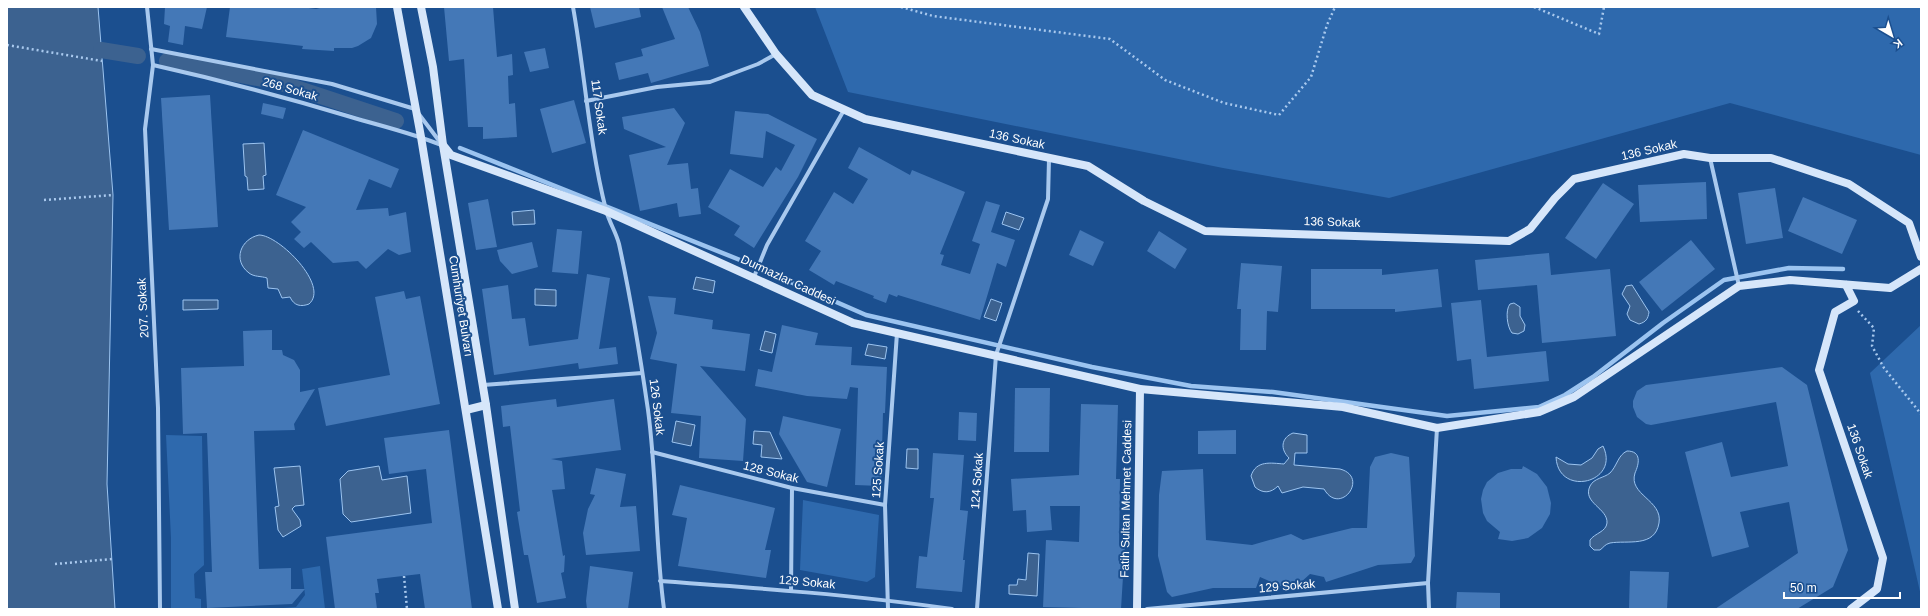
<svg xmlns="http://www.w3.org/2000/svg" width="1928" height="616" viewBox="0 0 1928 616" font-family="Helvetica,sans-serif">
  <style>
    .green { fill: #2e69ad }
    .water { fill: #3c6290; stroke: #9cc4f0 }
    .lines { fill: none; stroke-linecap: round; stroke-linejoin: round }
    .stream { stroke: #9cc4f0; stroke-width: 4.5 }
    .canal { stroke: #3c6290; stroke-width: 16 }
    .building { fill: #4478b7 }
    .path { stroke: #a9c9ee; stroke-width: 2.5; stroke-dasharray: 2 3; stroke-linecap: butt }
    .street { stroke: #a9c9ee; stroke-width: 4 }
    .secondary { stroke: #d6e6fa; stroke-width: 8 }
    .labels { text-anchor: middle; dominant-baseline: central; stroke-width: 4; stroke-linejoin: round; paint-order: stroke }
    .street-label { font-size: 12px; fill: #fff; stroke: #1b4f8f }
  </style>
  <rect width="100%" height="100%" fill="#1b4f8f"/>
  <g class="green">
    <polygon points="815,7 1921,7 1921,155 1730,103 1389,198 1223,168 848,92"/>
    <polygon points="1921,325 1921,596 1870,373"/>
    <polygon points="166,435 202,436 204,565 194,574 195,598 201,599 201,609 171,609 171,538"/>
    <polygon points="803,500 879,515 875,577 867,582 800,570"/>
    <polygon points="320,566 325,609 270,609 296,607 305,595 302,569"/>
  </g>
  <g class="water">
    <polygon points="7,7 98,7 113,195 107,484 115,609 7,609"/>
    <polygon points="264,143 266,175 263,176 264,189 248,190 247,177 245,176 243,144"/>
    <polygon points="534,210 535,224 513,225 512,212"/>
    <polygon points="1006,212 1024,218 1019,230 1002,224"/>
    <path d="M259,235C279,235 330,286 309,304C301,307 294,306 290,297L282,298L278,289L268,288L267,278C261,276 254,277 249,273C232,260 241,239 259,235Z"/>
    <polygon points="696,277 715,281 713,293 693,289"/>
    <path d="M1632,285L1649,312C1648,319 1646,322 1639,324L1630,320L1627,314L1630,306L1622,294L1626,286Z"/>
    <polygon points="535,289 556,290 556,306 535,305"/>
    <polygon points="991,299 1002,303 996,321 984,317"/>
    <polygon points="183,300 218,300 218,309 183,310"/>
    <path d="M1514,303L1520,307V316L1525,325L1524,331L1518,334L1512,333C1507,327 1505,310 1510,304Z"/>
    <polygon points="765,331 776,334 772,353 760,350"/>
    <polygon points="868,344 887,347 885,359 865,355"/>
    <polygon points="676,421 695,425 691,446 672,442"/>
    <polygon points="754,431 770,432 782,459 761,457 762,445 753,444"/>
    <path d="M1293,433L1307,435V453H1295L1294,465L1340,469C1370,477 1340,517 1324,489L1303,487L1282,493L1278,486C1271,493 1263,494 1255,487L1251,476C1256,460 1271,463 1284,464L1289,458C1280,449 1281,438 1293,433Z"/>
    <path d="M1603,446C1621,483 1558,498 1556,457L1568,464L1581,465L1592,458L1598,449Z"/>
    <polygon points="907,449 918,449 918,469 906,468"/>
    <path d="M1627,451C1642,451 1639,464 1635,473C1628,495 1663,500 1659,523C1655,548 1627,540 1610,543C1605,544 1603,548 1600,550H1594L1590,546V540C1595,533 1606,532 1607,523C1608,508 1582,503 1590,486C1594,478 1604,478 1610,473C1617,466 1618,455 1627,451Z"/>
    <polygon points="300,466 304,505 295,506 292,509 300,520 301,526 283,537 278,530 275,507 279,506 274,468"/>
    <polygon points="379,466 382,480 407,476 411,513 351,522 343,514 340,479 348,471"/>
    <polygon points="1028,553 1039,554 1037,596 1009,594 1009,585 1017,585 1018,579 1026,580"/>
  </g>
  <g class="lines">
    <polyline class="stream" points="460,148 745,262 866,315 1092,367 1191,386 1273,392 1447,416 1539,407 1565,395 1593,377 1663,323 1724,280 1789,268 1843,269"/>
    <g class="canal">
      <polyline points="101,50 138,56"/>
      <polyline points="167,61 278,82 396,121"/>
    </g>
  </g>
  <g class="building">
    <polygon points="165,7 207,7 202,29 185,26 183,45 168,42 170,26 164,24"/>
    <polygon points="230,7 301,7 316,9 324,7 376,7 377,24 371,38 358,46 352,48 334,48 334,51 302,49 303,46 226,37"/>
    <polygon points="444,7 493,7 497,57 512,54 513,75 508,76 509,104 515,103 517,137 483,139 483,127 468,127 464,59 449,61"/>
    <polygon points="590,7 639,7 641,17 595,28"/>
    <polygon points="662,7 688,7 700,32 709,66 651,83 648,73 619,80 615,63 643,56 641,49 675,39"/>
    <polygon points="545,48 549,68 530,72 524,52"/>
    <polygon points="210,95 218,227 169,230 161,98"/>
    <polygon points="574,100 586,143 552,153 540,109"/>
    <polygon points="263,103 286,108 283,119 261,114"/>
    <polygon points="674,108 685,123 667,165 688,163 691,189 698,188 701,214 679,217 677,203 640,211 629,155 666,147 624,129 622,117"/>
    <polygon points="735,111 768,114 817,139 798,177 754,248 734,235 740,226 708,207 730,169 763,187 776,167 781,171 795,145 766,131 763,158 730,154"/>
    <polygon points="303,130 399,169 391,188 369,179 356,210 388,208 389,216 406,212 411,252 399,255 388,249 366,269 358,261 333,263 311,242 304,248 294,239 301,232 291,222 306,207 276,195"/>
    <polygon points="859,147 910,175 912,170 965,192 940,254 944,255 941,265 970,274 980,244 972,241 986,201 1000,205 991,232 1015,240 1006,267 997,263 980,320 898,295 897,297 889,294 886,303 873,298 874,296 836,281 834,285 809,270 821,251 805,241 834,192 853,204 868,179 848,168"/>
    <polygon points="1706,182 1707,219 1640,222 1638,185"/>
    <polygon points="1603,183 1634,204 1596,259 1565,238"/>
    <polygon points="1775,188 1783,238 1746,244 1738,193"/>
    <polygon points="1803,197 1857,220 1842,254 1788,231"/>
    <polygon points="488,199 497,247 476,250 468,203"/>
    <polygon points="557,229 582,231 578,274 552,272"/>
    <polygon points="1080,230 1104,242 1093,266 1069,255"/>
    <polygon points="1159,231 1187,249 1175,269 1147,251"/>
    <polygon points="1691,240 1715,269 1662,311 1639,282"/>
    <polygon points="532,242 538,267 512,274 500,261 497,250"/>
    <polygon points="1549,253 1551,275 1610,269 1616,336 1542,343 1537,285 1478,290 1475,260"/>
    <polygon points="1241,263 1282,266 1278,312 1267,311 1266,350 1240,350 1241,309 1237,309"/>
    <polygon points="1311,269 1382,269 1382,275 1438,269 1442,307 1395,312 1395,309 1311,309"/>
    <polygon points="587,274 610,278 599,349 616,347 618,364 579,369 578,363 494,375 482,289 508,285 512,319 525,318 529,346 578,339"/>
    <polygon points="404,291 406,299 420,296 440,404 326,426 318,388 390,375 375,297"/>
    <polygon points="648,296 676,298 674,314 713,320 712,329 750,334 745,371 700,366 746,419 743,461 699,458 701,416 671,413 677,364 650,359 657,333"/>
    <polygon points="1481,300 1487,357 1546,351 1549,381 1474,389 1471,359 1457,361 1451,303"/>
    <polygon points="782,325 818,333 815,345 852,347 851,365 887,367 885,413 883,413 881,486 855,485 858,388 850,387 847,399 807,396 755,386 758,369 772,372"/>
    <polygon points="272,330 272,350 282,350 283,355 294,360 300,370 300,392 315,389 294,424 295,430 254,431 259,569 291,568 291,589 305,589 292,604 207,608 205,572 212,572 207,433 183,434 181,368 244,366 243,331"/>
    <polygon points="1782,367 1807,385 1848,550 1833,587 1797,609 1715,609 1798,553 1789,502 1740,512 1749,547 1712,557 1685,452 1722,442 1731,477 1788,466 1776,402 1651,425 1646,424 1637,417 1633,407 1633,401 1637,391 1646,385"/>
    <polygon points="1015,388 1050,388 1049,452 1014,452"/>
    <polygon points="556,399 557,407 614,399 621,450 551,459 562,461 565,489 552,490 563,556 565,555 564,572 561,573 566,598 537,603 528,555 524,555 517,512 520,511 510,426 503,427 501,406"/>
    <polygon points="1081,404 1118,405 1116,479 1120,479 1119,544 1125,544 1121,609 1043,607 1046,540 1079,542 1080,506 1050,506 1052,530 1027,532 1026,510 1013,511 1011,479 1079,475"/>
    <polygon points="959,412 977,413 976,441 958,440"/>
    <polygon points="783,416 841,429 827,487 807,482 779,434"/>
    <polygon points="449,430 472,609 425,609 420,574 377,579 379,593 375,593 377,609 335,609 326,537 432,523 426,469 389,474 384,438"/>
    <polygon points="1236,430 1236,454 1198,454 1198,431"/>
    <polygon points="933,453 964,455 960,510 968,511 963,560 965,560 962,592 916,588 919,556 927,557 934,498 930,498"/>
    <polygon points="1391,453 1409,457 1415,556 1411,563 1378,565 1326,582 1324,577 1310,574 1300,583 1291,586 1281,586 1260,577 1256,588 1213,588 1172,597 1167,592 1158,556 1159,495 1162,471 1203,469 1206,540 1252,545 1291,534 1303,540 1352,528 1367,528 1370,467 1375,457"/>
    <polygon points="1523,466 1537,474 1547,487 1551,503 1550,514 1542,528 1528,538 1512,541 1498,539 1500,532 1487,521 1483,513 1481,499 1483,490 1487,482 1498,473 1511,469 1522,469"/>
    <polygon points="596,468 626,474 620,507 636,506 640,551 586,555 583,533 588,509 595,495 590,494"/>
    <polygon points="680,485 775,508 765,550 771,550 766,578 678,566 687,518 672,515"/>
    <polygon points="590,566 633,572 628,609 587,609 586,601"/>
    <polygon points="1630,571 1669,572 1667,609 1629,609"/>
    <polygon points="1457,592 1500,593 1500,609 1456,609"/>
  </g>
  <g class="lines">
    <g class="path">
      <polyline points="901,7 933,16 1110,39 1165,80 1224,103 1279,115 1311,77 1327,25 1335,7"/>
      <polyline points="1534,7 1599,34 1604,7"/>
      <polyline points="7,45 102,61"/>
      <polyline points="44,200 113,195"/>
      <polyline points="1858,311 1874,328 1872,346 1884,368 1921,414"/>
      <polyline points="55,564 112,559"/>
      <polyline points="404,576 407,609"/>
    </g>
    <g class="street">
      <polyline points="147,7 153,65 145,129 158,408 160,609"/>
      <path d="M573,7C585,74 589,143 606,210C609,222 616,232 619,244C631,299 640,355 648,410C657,476 655,543 664,609"/>
      <polyline points="151,49 332,84 415,109 440,142"/>
      <path d="M153,65C220,80 285,97 351,117C381,126 412,133 441,145"/>
      <polyline points="586,101 657,87 710,82 758,64 776,54"/>
      <polyline points="1710,158 1739,286"/>
      <polyline points="754,277 767,245 844,110"/>
      <polyline points="483,385 642,373"/>
      <polyline points="652,452 792,488 885,505"/>
      <path d="M660,581C758,588 855,595 952,609"/>
      <polyline points="791,591 792,488"/>
      <polyline points="888,609 885,505 897,333"/>
      <polyline points="977,609 996,355 1048,199 1049,159"/>
      <polyline points="1147,609 1428,583"/>
      <polyline points="1429,609 1428,583 1437,428"/>
    </g>
    <g class="secondary">
      <polyline points="397,7 421,137 498,609"/>
      <polyline points="421,7 433,67 443,145 486,405 515,609"/>
      <polyline points="744,7 776,54 812,95 865,119 1088,166 1144,201 1205,231 1509,241 1530,229 1555,198 1574,179 1684,154 1710,158 1771,158 1849,184 1909,223 1921,257"/>
      <polyline points="443,145 451,155 606,211 853,323 1140,389 1343,407 1437,428 1539,412 1574,397 1739,286 1790,280 1890,288 1921,269"/>
      <polyline points="1846,285 1854,301 1835,312 1819,370 1883,558 1877,589 1851,609"/>
      <polyline points="466,410 486,405"/>
      <polyline points="1137,609 1140,389"/>
    </g>
  </g>
  <g class="labels">
    <g class="street-label">
      <text transform="translate(290 89) rotate(16)">268 Sokak</text>
      <text transform="translate(599 107) rotate(82)">117 Sokak</text>
      <text transform="translate(1017 139) rotate(12)">136 Sokak</text>
      <text transform="translate(1649 150) rotate(-13)">136 Sokak</text>
      <text transform="translate(1332 222) rotate(2)">136 Sokak</text>
      <text transform="translate(788 280) rotate(25)">Durmazlar Caddesi</text>
      <text transform="translate(461 306) rotate(81)">Cumhuriyet Bulvarı</text>
      <text transform="translate(143 308) rotate(-93)">207. Sokak</text>
      <text transform="translate(657 407) rotate(83)">126 Sokak</text>
      <text transform="translate(1860 451) rotate(71)">136 Sokak</text>
      <text transform="translate(878 470) rotate(-86)">125 Sokak</text>
      <text transform="translate(771 472) rotate(14)">128 Sokak</text>
      <text transform="translate(977 481) rotate(-86)">124 Sokak</text>
      <text transform="translate(1126 499) rotate(-89)">Fatih Sultan Mehmet Caddesi</text>
      <text transform="translate(807 582) rotate(5)">129 Sokak</text>
      <text transform="translate(1287 586) rotate(-5)">129 Sokak</text>
    </g>
  </g>
  <rect width="1928" height="616" fill="none" stroke="#ffffff" stroke-width="16"/>
  <g transform="translate(1892 36) rotate(142)" stroke="#1b4f8f" stroke-width="3" paint-order="stroke">
  <path d="M0-3L7 15L0 10L-7 15Z" fill="#ffffff"/>
  <text y="-6" font-size="11" font-weight="bold" text-anchor="middle" fill="#ffffff">K</text>
  </g>
  <path d="M1784 592v6h116v-6" fill="none" stroke="#ffffff" stroke-width="2"/>
  <text x="1790" y="592" font-size="12" fill="#ffffff" stroke="#1b4f8f" stroke-width="3" paint-order="stroke">50 m</text>
</svg>
